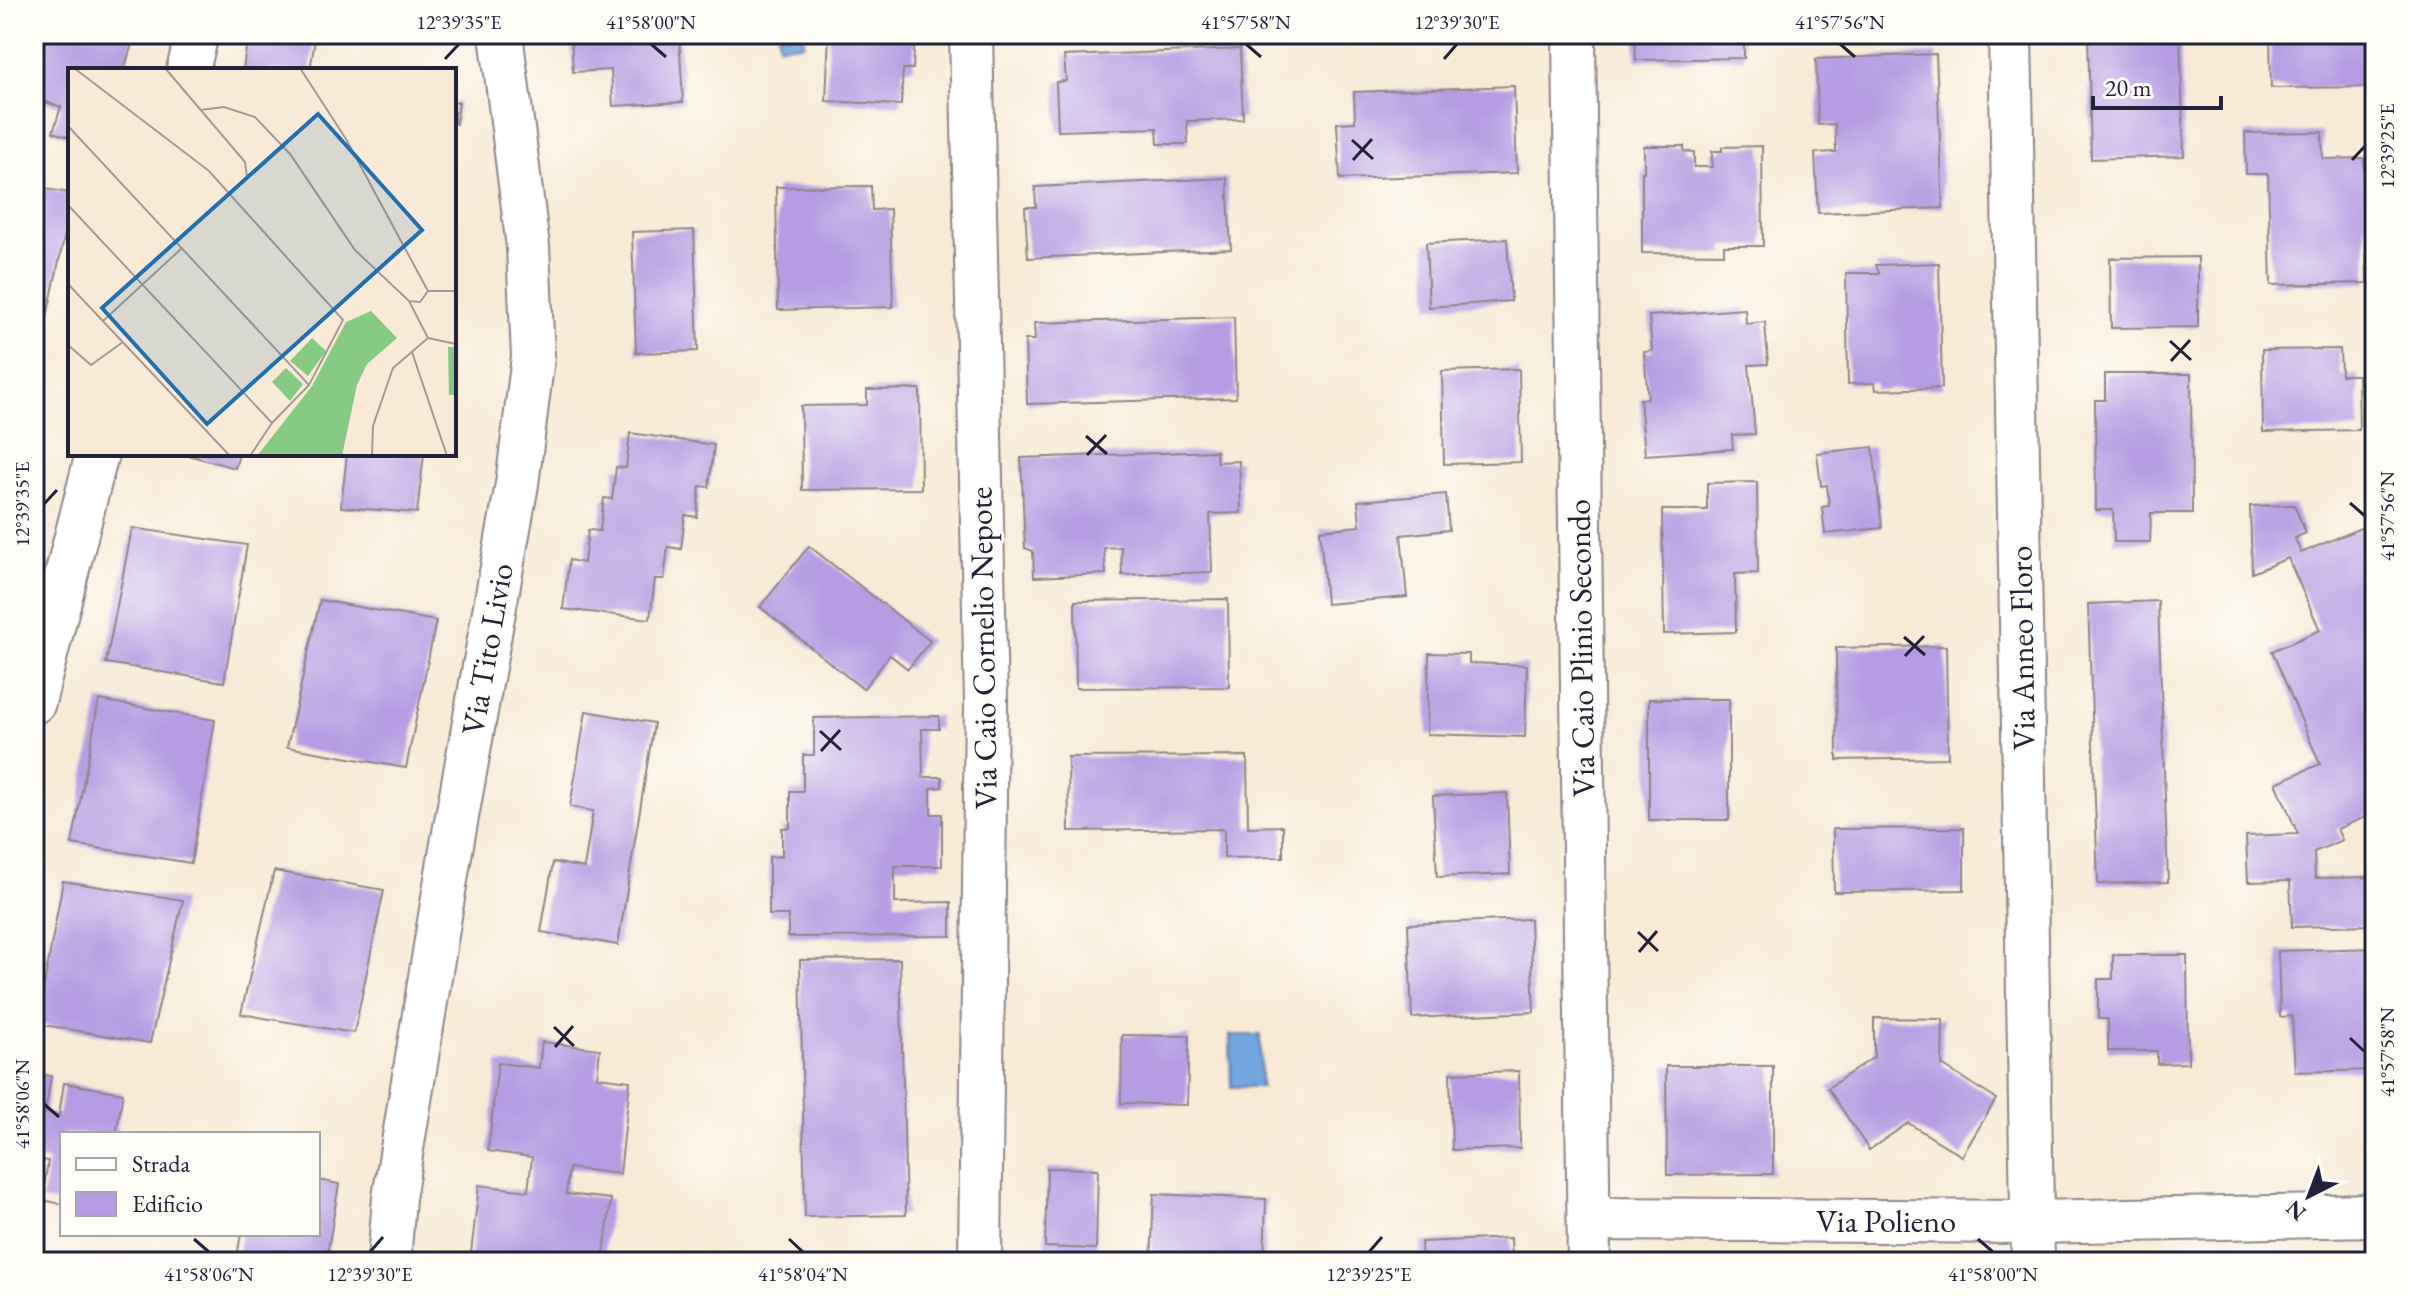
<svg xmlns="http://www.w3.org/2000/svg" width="2409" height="1296" viewBox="0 0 2409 1296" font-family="'EB Garamond',serif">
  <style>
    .water { fill: #72a4dd; stroke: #4a638c; stroke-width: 2 }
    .building { fill: #b69de3 }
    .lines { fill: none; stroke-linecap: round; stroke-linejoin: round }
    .minor-casing { stroke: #8d8688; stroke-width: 46 }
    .minor { stroke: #fff; stroke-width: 42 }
    .ticks { fill: none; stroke: #22223b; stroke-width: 3 }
    .labels { text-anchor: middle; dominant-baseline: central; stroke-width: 6; stroke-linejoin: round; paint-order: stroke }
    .street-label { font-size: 32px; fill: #22223b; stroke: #fdfcf7 }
    .inset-road { fill: none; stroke: #a29a98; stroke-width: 2 }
    .view { fill: #1f6fb2; fill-opacity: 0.15; stroke: #1f6fb2; stroke-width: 4 }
    .inset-edge { fill: none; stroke: #22223b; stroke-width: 4 }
    .neatline { fill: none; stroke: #22223b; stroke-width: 3 }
    .ticks-label { font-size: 20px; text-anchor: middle; fill: #22223b }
  </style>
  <rect width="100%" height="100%" fill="#fdfcf7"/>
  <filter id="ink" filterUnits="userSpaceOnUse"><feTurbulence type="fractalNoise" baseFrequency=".0125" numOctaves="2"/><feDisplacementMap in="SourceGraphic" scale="16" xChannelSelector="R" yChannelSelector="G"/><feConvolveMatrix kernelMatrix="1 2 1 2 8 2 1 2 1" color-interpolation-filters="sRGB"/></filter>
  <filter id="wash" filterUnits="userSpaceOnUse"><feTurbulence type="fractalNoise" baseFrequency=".006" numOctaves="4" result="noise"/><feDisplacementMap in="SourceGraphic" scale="32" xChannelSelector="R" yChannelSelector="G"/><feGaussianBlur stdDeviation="1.8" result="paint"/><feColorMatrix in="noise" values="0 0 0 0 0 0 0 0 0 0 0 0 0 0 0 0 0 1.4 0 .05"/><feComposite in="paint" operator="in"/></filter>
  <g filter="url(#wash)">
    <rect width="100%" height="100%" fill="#f8ead6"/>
    <g class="water">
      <polygon points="778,34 803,34 804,44 779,46"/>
      <polygon points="1230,1035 1260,1035 1261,1087 1231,1087"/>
    </g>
    <g id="blocks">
      <g class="building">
        <polygon points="34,34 135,34 124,70 70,70 70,138 53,132 61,107 34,98"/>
        <polygon points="248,34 316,34 310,70 243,70"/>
        <polygon points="571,34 679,34 683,102 613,106 611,70 573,72"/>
        <polygon points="829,34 915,34 913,69 903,69 901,105 826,101"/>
        <polygon points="1380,34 1484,34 1485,40 1381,45"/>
        <polygon points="1635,34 1744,34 1744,58 1636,60"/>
        <polygon points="2088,34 2180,34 2184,156 2091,159"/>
        <polygon points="2270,34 2375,34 2375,87 2271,88"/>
        <polygon points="1240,49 1243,119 1187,121 1188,144 1158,144 1157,128 1058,131 1056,82 1066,81 1064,56"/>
        <polygon points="1936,54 1943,208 1818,213 1815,153 1836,152 1835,124 1818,125 1816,59"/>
        <polygon points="1514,86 1517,173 1340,179 1337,123 1355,122 1354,92"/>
        <polygon points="454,102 459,102 456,124 454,123"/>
        <polygon points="2322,132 2323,159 2364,158 2367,283 2271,285 2268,174 2246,174 2245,133"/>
        <polygon points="1644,146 1684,146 1684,151 1694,152 1694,167 1712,167 1712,151 1722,151 1722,147 1762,146 1763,246 1724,246 1724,254 1642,253 1642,172 1644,172"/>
        <polygon points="1227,178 1231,249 1028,258 1025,207 1036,207 1035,187"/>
        <polygon points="871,186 872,210 890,209 893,307 778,310 776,187"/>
        <polygon points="34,187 70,193 70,210 44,331 34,329"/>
        <polygon points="694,230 698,351 636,353 632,232"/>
        <polygon points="1507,239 1511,301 1429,307 1426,243"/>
        <polygon points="2198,257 2198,327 2111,328 2110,258"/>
        <polygon points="1939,263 1942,388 1876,390 1875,383 1848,384 1846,273 1879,273 1876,265"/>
        <polygon points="1745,309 1746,324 1765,322 1768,364 1749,365 1755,434 1732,435 1733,449 1645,455 1640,399 1648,398 1644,352 1652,351 1649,316"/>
        <polygon points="1234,317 1236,398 1027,404 1025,340 1035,340 1034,323"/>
        <polygon points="2340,349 2341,375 2358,375 2359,430 2263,432 2262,350"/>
        <polygon points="1519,369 1521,462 1444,464 1442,371"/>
        <polygon points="2105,374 2191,374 2192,513 2151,513 2150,542 2114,542 2113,510 2096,510 2095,400 2105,400"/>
        <polygon points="920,389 921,489 802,490 801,406 867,405 867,390"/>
        <polygon points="630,433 714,445 709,487 700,486 697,517 685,515 681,549 668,547 664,579 655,579 650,619 563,609 569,560 584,563 588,530 600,531 604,498 612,499 616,467 626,468"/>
        <polygon points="1873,447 1882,528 1825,534 1822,507 1829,506 1827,485 1821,486 1817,453"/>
        <polygon points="1216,451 1217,462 1239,461 1241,513 1210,514 1212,572 1122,575 1121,547 1104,548 1106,574 1034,577 1033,551 1025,548 1021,458"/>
        <polygon points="184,454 239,454 235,468"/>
        <polygon points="347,454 424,454 417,513 341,507"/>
        <polygon points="1757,482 1758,573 1735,574 1736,632 1664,634 1662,510 1707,510 1707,483"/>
        <polygon points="1446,494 1449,530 1401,535 1407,597 1326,604 1320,530 1360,526 1358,501"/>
        <polygon points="2294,505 2306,533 2295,538 2301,553 2375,522 2375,599 2369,602 2375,615 2375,813 2337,829 2342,840 2314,852 2315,878 2375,877 2375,925 2292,927 2290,881 2248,882 2246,836 2298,834 2276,783 2320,764 2272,651 2320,630 2288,558 2252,573 2250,506"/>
        <polygon points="132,528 247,545 224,682 106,663"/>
        <polygon points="809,546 930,641 908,669 890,655 863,689 760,607"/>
        <polygon points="1228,599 1229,687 1076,688 1075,601"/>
        <polygon points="320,600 436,621 406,768 287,747"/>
        <polygon points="2158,601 2168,882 2098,884 2088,604"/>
        <polygon points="1946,646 1948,758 1837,760 1836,648"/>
        <polygon points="1429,653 1469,654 1469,663 1527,665 1525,737 1427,734"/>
        <rect x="1649" y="699" width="80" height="121"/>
        <polygon points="99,700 215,720 191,863 72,844"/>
        <polygon points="586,711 654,723 618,945 541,932 553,862 584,868 593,811 570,807"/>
        <polygon points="939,716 939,729 922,729 923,777 942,777 942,787 931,788 931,814 942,814 942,866 895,866 895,903 951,902 951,936 788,937 788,915 769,915 769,857 782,856 782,828 790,828 790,791 803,791 803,755 814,755 814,718"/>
        <polygon points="1247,756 1248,827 1283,826 1283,857 1224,858 1224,829 1069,831 1068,757"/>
        <polygon points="1507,793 1510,874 1437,877 1433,796"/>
        <polygon points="1964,828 1964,890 1834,892 1833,829"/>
        <polygon points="274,871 384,890 354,1033 241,1014"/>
        <polygon points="63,881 183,900 150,1043 37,1024"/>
        <polygon points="1530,919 1534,1012 1412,1018 1408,924"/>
        <polygon points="2375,948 2375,1070 2295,1072 2292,1016 2280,1017 2278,951"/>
        <polygon points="2113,955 2187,955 2188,1063 2157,1064 2157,1051 2108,1051 2108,1019 2098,1019 2098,979 2113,979"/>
        <polygon points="900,959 906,1215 805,1217 800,960"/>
        <polygon points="1874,1018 1943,1019 1942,1065 1996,1099 1962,1156 1908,1123 1869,1150 1828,1088 1874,1057"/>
        <polygon points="1122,1035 1189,1036 1187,1105 1121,1103"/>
        <polygon points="542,1042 600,1049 597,1077 630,1081 620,1174 569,1168 566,1194 611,1199 603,1262 470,1262 479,1185 528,1191 532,1157 488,1151 498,1063 539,1068"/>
        <polygon points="1666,1066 1773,1066 1773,1174 1667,1175"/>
        <polygon points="1519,1071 1520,1148 1452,1150 1450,1073"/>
        <polygon points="34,1073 51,1076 45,1113 59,1115 64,1083 123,1093 116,1134 62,1134 62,1204 42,1200 48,1161 34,1159"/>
        <polygon points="1047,1168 1098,1169 1096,1249 1045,1247"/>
        <polygon points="318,1180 339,1184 326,1262 236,1262 241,1234 318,1234"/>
        <polygon points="1154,1194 1266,1199 1264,1262 1151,1262"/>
        <polygon points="1511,1238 1512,1262 1422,1262 1421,1242"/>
      </g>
    </g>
  </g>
  <g filter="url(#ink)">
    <use href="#blocks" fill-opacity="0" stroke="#8d8688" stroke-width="2"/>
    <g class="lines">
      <defs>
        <g id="minor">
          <polyline points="971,34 986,701 980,1262"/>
          <polyline points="1574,34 1589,1262"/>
          <polyline points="2010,34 2033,1262"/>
          <polyline points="188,70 197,34"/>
          <polyline points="34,702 97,454"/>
          <polyline points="1589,1219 2033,1222 2375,1215"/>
          <polyline points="389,1262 394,1198 449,861 517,484 533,357 528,247 501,34"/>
        </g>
      </defs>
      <use href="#minor" class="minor-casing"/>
      <use href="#minor" class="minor"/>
    </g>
  </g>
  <path class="ticks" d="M651,44L666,57M1246,44L1261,57M1840,44L1855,57M445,59L459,44M1444,59L1457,44M1352,140L1373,159M1353,160L1372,139M2352,160L2365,146M2170,341L2191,360M2171,361L2190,340M1086,436L1107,454M1087,455L1106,435M2350,503L2365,516M44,504L57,490M1904,637L1925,655M1905,656L1924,636M820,731L841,750M821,751L840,730M1638,932L1658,951M1639,952L1657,931M554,1027L574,1046M2350,1038L2365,1052M555,1047L573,1026M44,1104L59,1117M194,1239L209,1252M789,1239L803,1252M1978,1239L1993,1252M370,1252L383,1237M1369,1252L1382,1237"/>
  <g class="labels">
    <g class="street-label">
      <text transform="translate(983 648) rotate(-91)">Via Caio Cornelio Nepote</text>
      <text transform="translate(1581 648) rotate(-91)">Via Caio Plinio Secondo</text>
      <text transform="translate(2022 648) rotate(-91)">Via Anneo Floro</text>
      <text transform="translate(487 649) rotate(-80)">Via Tito Livio</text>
      <text x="1886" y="1221">Via Polieno</text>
    </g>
  </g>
  <g transform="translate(68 68)">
    <rect width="388" height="388" fill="#f8ead6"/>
    <path d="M303,243L329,270L299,296L289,317L274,388H189L244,318L278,254ZM244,270L258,283L240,308L222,293ZM380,279H388V327H381ZM218,300L235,316L222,333L204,314Z" fill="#86ca84"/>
    <path class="inset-road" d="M6,0L141,103L275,252L241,317L204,355L182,388M97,0L177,94L179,109L163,125M232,0L278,71L360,223M132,42L156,39L187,49L222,86L287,182L341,233L352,234L360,223M0,58L241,317M0,137L204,355M0,216L162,388M360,223H388M35,253L114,180M360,270L388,276M0,277L23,297L55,274M344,284L379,388M304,388L305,358L325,300L360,270L341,233"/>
    <path class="view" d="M250,46L354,162L139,356L34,240Z"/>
    <rect width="388" height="388" class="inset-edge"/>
  </g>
  <rect width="2409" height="1296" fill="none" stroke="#fdfcf7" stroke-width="88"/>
  <rect x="60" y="1132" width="260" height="104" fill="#fdfcf7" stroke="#a5a5ac" stroke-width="2"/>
  <rect x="76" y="1158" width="40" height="12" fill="#ffffff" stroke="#a5a5ac" stroke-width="2"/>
  <text x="132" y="1172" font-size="24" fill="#22223b">Strada</text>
  <rect x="76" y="1192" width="40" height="24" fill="#b69de3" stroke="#a5a5ac" stroke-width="2"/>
  <text x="132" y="1212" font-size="24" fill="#22223b">Edificio</text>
  <g transform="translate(2309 1196) rotate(222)" stroke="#fdfcf7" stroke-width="6" paint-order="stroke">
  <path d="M0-6L14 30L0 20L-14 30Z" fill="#22223b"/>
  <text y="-12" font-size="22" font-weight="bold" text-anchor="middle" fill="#22223b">N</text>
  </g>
  <path d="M2093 96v12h128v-12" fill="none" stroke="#22223b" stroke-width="4"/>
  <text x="2105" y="96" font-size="24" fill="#22223b" stroke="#fdfcf7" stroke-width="6" paint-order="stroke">20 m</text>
  <rect x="44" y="44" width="2321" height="1208" class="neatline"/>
  <g class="ticks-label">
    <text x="459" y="29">12°39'35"E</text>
    <text x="651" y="29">41°58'00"N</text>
    <text x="1246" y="29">41°57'58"N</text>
    <text x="1457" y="29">12°39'30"E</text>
    <text x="1840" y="29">41°57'56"N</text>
    <text transform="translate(2387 146) rotate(-90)" y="7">12°39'25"E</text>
    <text transform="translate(22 504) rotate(-90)" y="7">12°39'35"E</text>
    <text transform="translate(2387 516) rotate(-90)" y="7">41°57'56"N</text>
    <text transform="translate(2387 1052) rotate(-90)" y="7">41°57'58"N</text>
    <text transform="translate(22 1104) rotate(-90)" y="7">41°58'06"N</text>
    <text x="209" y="1281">41°58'06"N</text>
    <text x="370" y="1281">12°39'30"E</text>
    <text x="803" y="1281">41°58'04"N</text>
    <text x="1369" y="1281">12°39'25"E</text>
    <text x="1993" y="1281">41°58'00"N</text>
  </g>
</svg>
